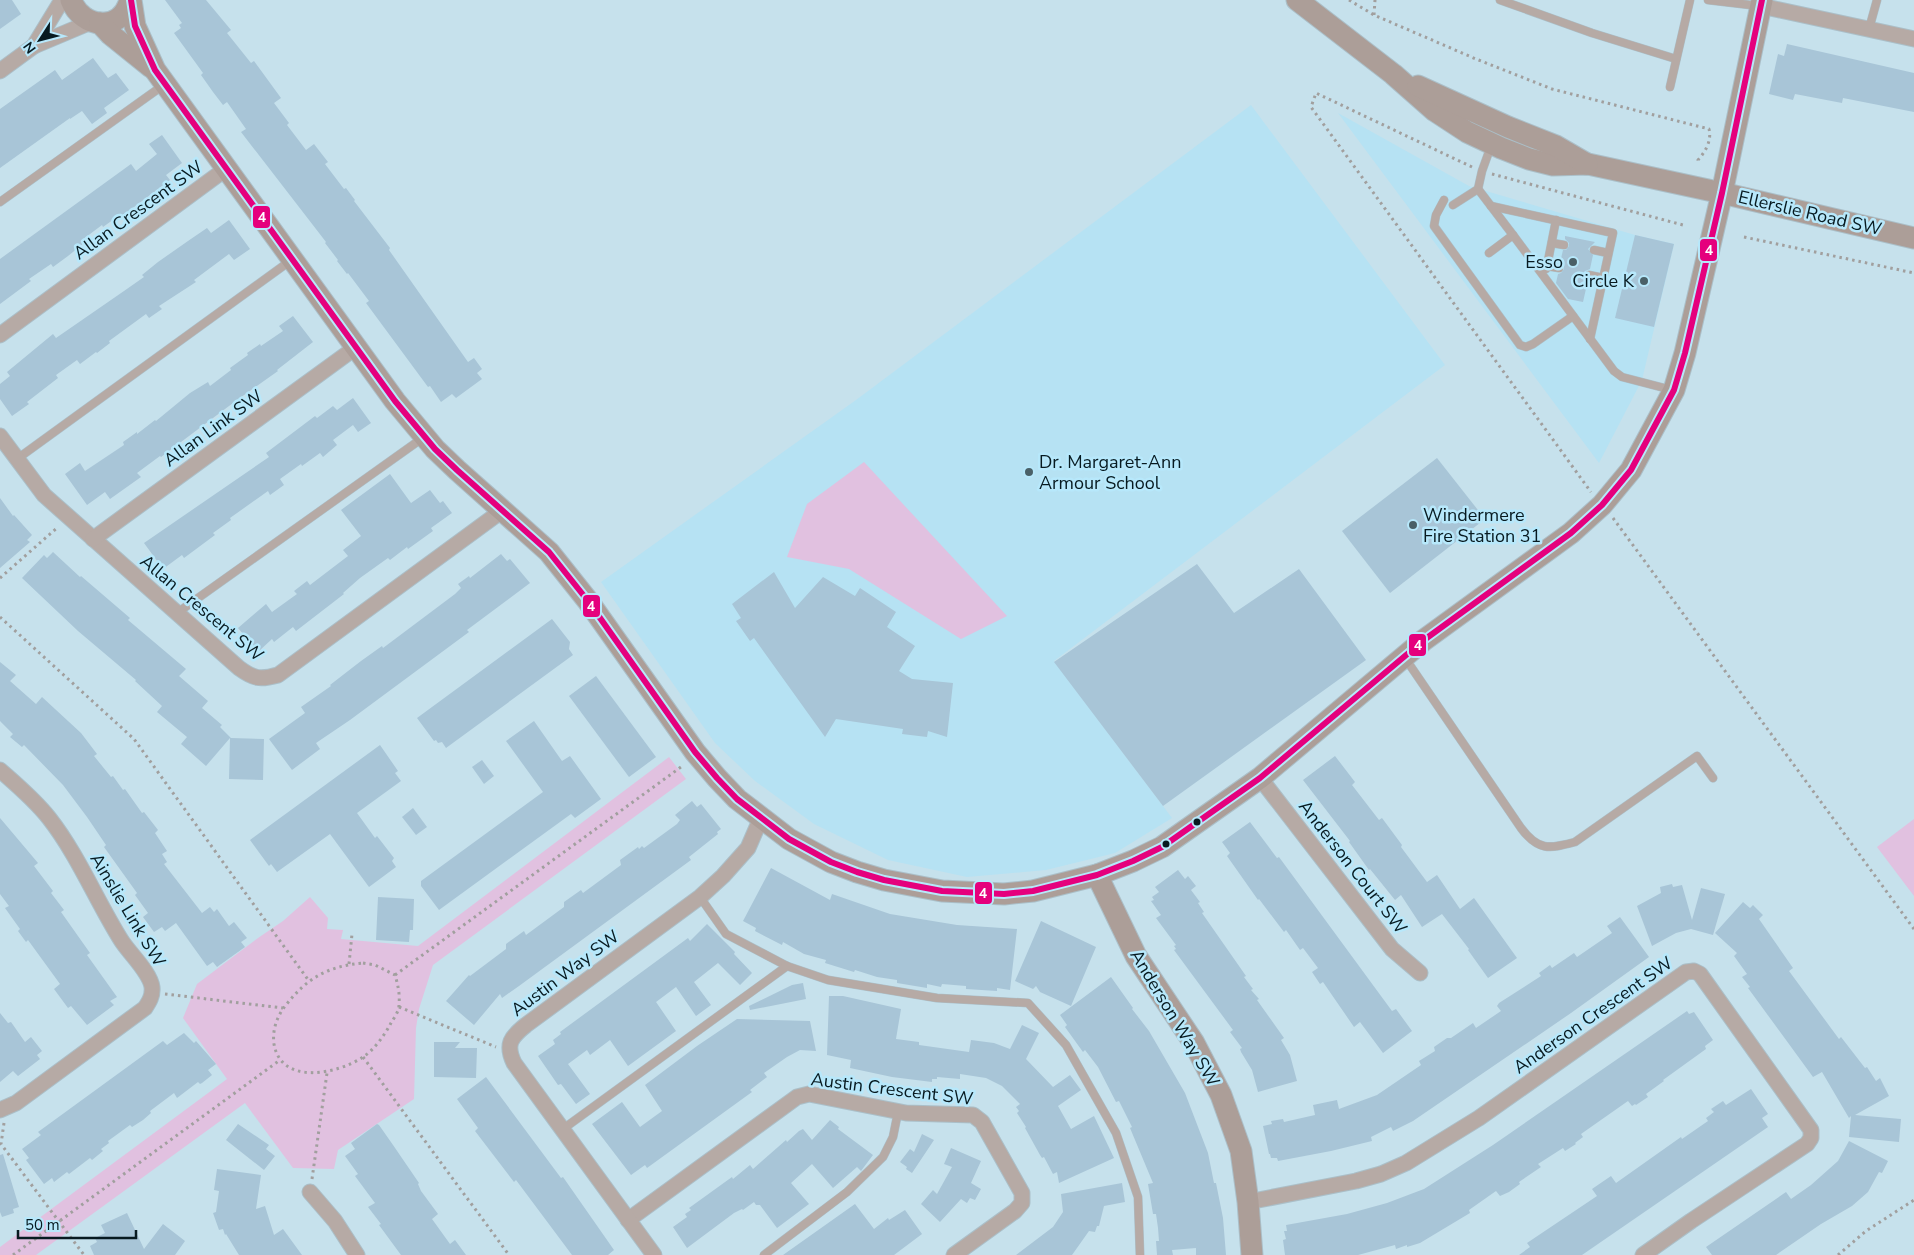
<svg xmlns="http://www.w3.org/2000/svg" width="1914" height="1255" viewBox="0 0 1914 1255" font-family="'Nunito Sans',sans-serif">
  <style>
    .built { fill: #b6e2f3 }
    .green { fill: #e1c1e0 }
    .building { fill: #a8c5d7 }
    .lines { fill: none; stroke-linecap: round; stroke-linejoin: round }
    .lane-casing { stroke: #abbfc8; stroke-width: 9 }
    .street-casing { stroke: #abbfc8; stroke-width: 17 }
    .secondary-casing { stroke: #abbfc8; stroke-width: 23 }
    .path { stroke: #a19f9e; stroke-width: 3; stroke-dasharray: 2.5 4; stroke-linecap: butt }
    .lane { stroke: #b6aaa5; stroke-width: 8 }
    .street { stroke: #b6aaa5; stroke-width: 15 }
    .secondary { stroke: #ac9e98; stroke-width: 21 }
    .bus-1-casing { stroke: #b7e8fb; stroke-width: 10 }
    .bus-1 { stroke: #e5007d; stroke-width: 6 }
    .poi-dot { fill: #4a6067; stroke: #b7e8fb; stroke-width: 2 }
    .bus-dot { fill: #071a20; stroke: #b7e8fb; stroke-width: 2 }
    .labels { text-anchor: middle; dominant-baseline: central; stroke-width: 5; stroke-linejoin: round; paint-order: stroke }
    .street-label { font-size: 18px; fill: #071a20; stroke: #b7e8fb }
    .poi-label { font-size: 18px; fill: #071a20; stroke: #b7e8fb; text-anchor: end }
    .line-badge { stroke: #b7e8fb; stroke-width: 2 }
    .badge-label { font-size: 14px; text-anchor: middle; font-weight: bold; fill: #fff }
  </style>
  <rect width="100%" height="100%" fill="#c6e1ec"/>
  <g class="built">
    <polygon points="1251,105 1445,365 1054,661 1172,818 1115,853 1046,870 967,877 888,860 814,824 755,781 715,743 601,582 856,400"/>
    <polygon points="1338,113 1469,186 1635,235 1674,244 1642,380 1599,463"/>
  </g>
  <g class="green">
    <polygon points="864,462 1007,616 961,639 849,569 787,557 807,504"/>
    <polygon points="669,757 686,779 433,965 419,1009 416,1028 414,1099 338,1150 334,1169 293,1168 245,1103 36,1255 0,1255 0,1247 227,1079 183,1018 197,984 258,938 283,921 310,897 328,918 327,929 343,930 341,939 418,946"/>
    <polygon points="1914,819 1914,896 1877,847"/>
  </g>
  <g class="building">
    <polygon points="0,0 12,0 21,14 0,29"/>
    <polygon points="165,0 206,0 231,30 227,33 251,63 254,61 281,98 274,103 289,123 287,125 306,150 314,144 328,162 325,164 344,189 346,188 355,200 354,201 390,248 389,250 468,362 474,358 482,369 477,373 482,379 456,398 452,394 441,402 430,386 428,387 366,303 369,301 348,273 347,274 337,261 338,260 325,243 326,242 241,132 246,129 227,102 223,105 213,92 201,75 203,73 174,33 181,28 179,25 182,23"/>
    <polygon points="1787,44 1914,73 1914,112 1843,98 1842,103 1795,94 1793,100 1769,94 1778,54 1784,56"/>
    <polygon points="93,58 108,78 116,73 129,90 104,108 107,113 92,124 82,111 70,119 70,118 0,168 0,109 55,70 62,80"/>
    <polygon points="162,135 182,163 166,175 170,180 122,216 121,214 103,227 102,225 82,240 84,243 68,256 53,267 51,264 29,279 31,281 0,304 0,259 131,164 136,171 157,154 149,144"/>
    <polygon points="229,220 250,249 234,260 229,254 194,280 196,282 159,306 162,309 149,318 146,314 109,341 110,343 97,353 96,352 80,364 77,360 56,375 58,378 27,402 29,404 12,416 0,399 0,384 10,376 7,372 53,334 56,338 124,291 144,277 142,275 158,262 188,241 207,228 211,233"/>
    <polygon points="1635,235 1674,244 1654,327 1615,318"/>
    <polygon points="1565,236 1595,242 1588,249 1593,255 1590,269 1585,271 1583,274 1588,280 1583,302 1568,299 1556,283 1558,274 1561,273 1564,269 1564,266 1560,263 1563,250 1566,250 1569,246 1569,243 1565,239"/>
    <polygon points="293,316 313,342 277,370 278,371 237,400 161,457 160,456 137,473 141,477 110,499 105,492 87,505 65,474 80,463 85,471 124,445 123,442 137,432 137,434 155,420 156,421 190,393 208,382 210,386 231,370 230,368 248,355 247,353 260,344 261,346 283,331 279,326"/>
    <polygon points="353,398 371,423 358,432 353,425 333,440 337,445 323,457 320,453 302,466 301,464 280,479 284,485 270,495 268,491 230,518 231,520 213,533 215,535 184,558 182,555 163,569 144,543 269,457 266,453 315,416 317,418 333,406 337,410"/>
    <polygon points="1437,458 1485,519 1390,593 1342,531"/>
    <polygon points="390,474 411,503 430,490 440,503 443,501 452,513 431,528 433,531 408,549 407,547 390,560 388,558 360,578 343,593 344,594 296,631 293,627 274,642 272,639 258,652 238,628 266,604 272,612 297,594 294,591 307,581 310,585 348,556 343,550 361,536 341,510"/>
    <polygon points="0,498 13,516 14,515 32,535 27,540 30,542 0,568"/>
    <polygon points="53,552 80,577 81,576 130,618 128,620 186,669 179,676 208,701 202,708 222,725 220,727 231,738 264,739 263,780 229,779 230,738 206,766 181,744 187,737 157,712 162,706 135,681 136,680 78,631 22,578 44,555 47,558"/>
    <polygon points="501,554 507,561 510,559 530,583 467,630 469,632 350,720 316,743 320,749 292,770 269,739 305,713 301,707 331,686 330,685 361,661 382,646 383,648 455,594 461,588 458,584 469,576 470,578"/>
    <polygon points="1197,564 1234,613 1299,569 1366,660 1163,806 1054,662"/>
    <polygon points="774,572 795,608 823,577 855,596 860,588 896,612 887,627 915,646 899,671 912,679 953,683 947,737 928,731 927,737 902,734 903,729 836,719 825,737 754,638 750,641 736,621 741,618 732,604"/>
    <polygon points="552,619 570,642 569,649 573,655 446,748 442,742 438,743 436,740 434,741 417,718"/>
    <polygon points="0,662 16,675 10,681 36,704 42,697 81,733 97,754 94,756 111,777 113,776 123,790 125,789 142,813 144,812 158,830 155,833 167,851 162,854 167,862 164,864 202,913 210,907 214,912 217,909 229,926 234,922 247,938 241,942 245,947 217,967 213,962 207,966 176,923 165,931 162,927 154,932 143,917 148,913 135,895 137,893 104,847 106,845 87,817 63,785 24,745 22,747 10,737 13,734 0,721"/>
    <polygon points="596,676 656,757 629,777 569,696"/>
    <polygon points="534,721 562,761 570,756 601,799 575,818 571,814 439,910 421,886 421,881 543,792 506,741"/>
    <polygon points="380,745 398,771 395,773 401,781 357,813 375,838 377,836 394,858 392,861 396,867 369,887 330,834 277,872 271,864 269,866 250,840"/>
    <polygon points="1335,756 1355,782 1352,785 1379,820 1382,818 1402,845 1401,847 1427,882 1437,875 1460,909 1474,898 1517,958 1488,978 1468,950 1469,949 1442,914 1422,927 1401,895 1395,900 1370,869 1369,870 1349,842 1350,841 1303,780"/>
    <polygon points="482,760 494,776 484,784 472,767"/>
    <polygon points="692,801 697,807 701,804 721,829 717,832 718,834 689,857 691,860 519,986 502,998 500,994 474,1025 446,1001 469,975 470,976 506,949 506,944 524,931 526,935 564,907 564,902 581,890 583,893 621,865 620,860 638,847 639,849 642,846 644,848 677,824 680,820 675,815"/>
    <polygon points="413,808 427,827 416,835 402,817"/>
    <polygon points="0,818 38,863 34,866 53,891 51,893 64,910 61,912 90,953 87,955 117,997 110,1001 114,1005 87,1025 71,1006 68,1008 54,989 60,984 28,940 26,942 18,931 20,929 5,908 9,906 0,894"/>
    <polygon points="1250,822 1277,858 1279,857 1392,1011 1396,1009 1412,1031 1383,1053 1360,1022 1354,1027 1323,982 1320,984 1312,972 1318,968 1303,948 1300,950 1286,930 1284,932 1259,899 1258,900 1227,856 1230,853 1222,842"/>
    <polygon points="771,868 830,900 832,894 890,914 957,925 1017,929 1010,990 997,988 997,991 966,989 966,986 942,984 941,987 927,984 927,988 897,983 897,980 877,977 855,970 854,972 825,963 826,960 804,954 783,942 782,945 755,931 756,928 743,921"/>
    <polygon points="1178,870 1185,879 1188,876 1196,886 1191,890 1200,902 1198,903 1204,912 1202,913 1246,976 1244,977 1253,989 1251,990 1259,999 1257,1000 1284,1038 1281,1040 1290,1055 1297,1081 1258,1092 1252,1070 1241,1052 1240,1049 1242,1048 1230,1032 1233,1030 1174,950 1176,949 1174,946 1176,945 1156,918 1161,915 1151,901 1154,900 1152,897 1159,892 1155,887"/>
    <polygon points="1672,884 1673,887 1682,885 1692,920 1701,888 1725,894 1713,935 1691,929 1676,933 1652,946 1637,906 1661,893 1660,887"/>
    <polygon points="378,897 414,899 413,930 410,930 409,942 376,940"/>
    <polygon points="1743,902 1750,908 1753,905 1763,915 1759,919 1793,968 1789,971 1839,1039 1841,1037 1865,1068 1867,1067 1876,1081 1880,1078 1889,1096 1855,1115 1901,1119 1899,1142 1849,1137 1851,1116 1849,1118 1822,1072 1813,1077 1748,988 1750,987 1742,977 1747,974 1734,956 1737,953 1715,933"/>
    <polygon points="1620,917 1649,957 1571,1013 1413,1121 1393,1131 1391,1127 1371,1137 1372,1141 1331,1151 1278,1161 1277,1158 1271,1158 1270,1154 1269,1154 1263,1126 1272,1124 1271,1121 1283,1119 1284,1122 1315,1115 1313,1105 1337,1100 1339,1109 1377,1095 1421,1065 1419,1061 1435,1051 1434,1047 1447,1038 1451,1038 1473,1023 1476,1028 1501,1011 1497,1006 1499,1003 1541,976 1539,973 1550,965 1552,968 1574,953 1577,957 1612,933 1607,926"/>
    <polygon points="1041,921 1096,947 1071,1006 1040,992 1036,986 1033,989 1015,981"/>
    <polygon points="707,924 735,952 734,954 752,973 740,985 718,963 694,982 711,1005 696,1016 676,987 656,1002 676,1031 628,1066 610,1040 590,1055 587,1050 568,1064 590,1094 576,1104 561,1084 558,1085 538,1056 555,1044 553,1040 561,1034 560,1032 688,938 690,941"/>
    <polygon points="1111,977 1133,1008 1132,1009 1149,1031 1185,1093 1208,1153 1214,1183 1216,1183 1223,1218 1226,1255 1196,1255 1196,1248 1172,1250 1173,1255 1157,1255 1156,1241 1159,1241 1158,1228 1156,1214 1153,1214 1148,1184 1153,1183 1130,1128 1132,1127 1119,1101 1116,1102 1098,1067 1085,1050 1083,1052 1065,1027 1067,1025 1060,1015"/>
    <polygon points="803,983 806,999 750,1010 749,1006 792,985"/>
    <polygon points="829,996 843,996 901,1009 896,1039 919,1042 919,1045 969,1052 971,1040 994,1043 1010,1049 1022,1025 1039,1033 1026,1059 1053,1087 1070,1075 1081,1090 1058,1106 1071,1129 1094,1116 1114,1158 1059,1183 1057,1172 1053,1174 1044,1157 1042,1158 1040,1155 1025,1128 1026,1127 1017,1113 1019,1111 1016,1107 1020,1104 1002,1086 986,1078 960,1074 960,1079 937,1077 937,1079 932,1079 932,1082 892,1077 850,1068 851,1060 827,1055"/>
    <polygon points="1687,1011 1689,1014 1694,1012 1713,1040 1705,1046 1706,1049 1663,1080 1664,1081 1646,1094 1648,1097 1636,1105 1635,1104 1632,1106 1628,1101 1581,1134 1583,1137 1575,1143 1576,1144 1565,1151 1563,1148 1538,1164 1541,1167 1519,1182 1520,1184 1509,1192 1500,1196 1496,1191 1469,1210 1470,1213 1420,1243 1407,1247 1407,1245 1396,1249 1395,1245 1358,1255 1285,1255 1283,1240 1286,1239 1284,1231 1287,1231 1286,1225 1347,1214 1387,1203 1424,1189 1493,1145"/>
    <polygon points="0,1013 8,1023 11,1022 25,1042 31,1037 42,1051 37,1055 40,1059 18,1076 13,1071 0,1082"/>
    <polygon points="737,1019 810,1021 816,1051 800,1050 787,1057 764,1073 767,1077 750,1090 752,1092 647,1168 645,1165 631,1175 592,1124 622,1102 640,1127 662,1111 645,1085 697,1046"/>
    <polygon points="184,1033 194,1043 196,1041 216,1064 208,1070 212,1075 202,1083 200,1084 198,1082 177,1098 174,1093 150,1111 151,1113 143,1120 132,1127 130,1125 108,1141 109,1143 101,1149 103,1151 92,1160 90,1158 69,1174 67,1172 54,1182 52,1178 44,1184 26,1160 29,1158 22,1149 41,1135 38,1132 163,1041 167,1045"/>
    <polygon points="434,1042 460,1042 455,1048 477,1048 476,1078 434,1077"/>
    <polygon points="486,1077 561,1178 563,1177 614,1250 608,1255 572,1255 516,1180 514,1182 475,1131 478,1128 457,1099"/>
    <polygon points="1751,1089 1768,1114 1762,1118 1768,1127 1582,1255 1519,1255 1530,1247 1527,1243 1597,1196 1592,1189 1611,1176 1616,1183 1681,1137 1682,1139 1708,1121 1706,1118 1714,1112 1711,1109 1723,1101 1726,1105"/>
    <polygon points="830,1120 839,1127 838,1129 873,1155 861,1171 857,1167 833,1188 812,1164 791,1183 809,1204 777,1228 760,1205 756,1205 754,1202 743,1210 742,1209 734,1213 687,1248 673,1227 687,1217 685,1214 691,1210 689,1208 732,1177 733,1179 750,1165 753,1169 786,1140 787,1142 799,1131 803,1129 812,1140"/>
    <polygon points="238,1124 269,1145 266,1149 275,1156 264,1170 226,1140"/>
    <polygon points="377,1124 379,1125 393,1145 419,1183 418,1184 421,1191 438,1214 432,1219 450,1244 455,1240 466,1255 401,1255 379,1225 381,1224 368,1207 375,1203 355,1176 358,1174 345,1156 355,1149 351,1143"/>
    <polygon points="922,1134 934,1140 912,1173 906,1169 907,1167 900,1162 910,1149 914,1152"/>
    <polygon points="1849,1141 1888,1161 1882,1173 1879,1172 1868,1192 1852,1206 1821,1224 1776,1255 1712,1255 1706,1247 1786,1192 1791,1199 1811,1185 1838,1161"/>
    <polygon points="951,1148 981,1161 971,1183 981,1189 975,1200 970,1198 967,1203 961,1199 940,1222 921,1204 933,1190 937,1194 952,1167 944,1164"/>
    <polygon points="3,1154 19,1207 13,1209 14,1213 2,1217 0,1212 0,1155"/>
    <polygon points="217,1169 261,1175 256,1209 265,1206 274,1235 283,1229 302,1255 239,1255 226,1234 225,1235 223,1229 219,1230 213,1213 216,1212 219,1191 214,1190"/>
    <polygon points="1122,1183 1125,1202 1104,1206 1099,1226 1097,1226 1095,1232 1089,1231 1072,1255 1016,1255 1053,1227 1063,1212 1061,1194"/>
    <polygon points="855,1204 874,1229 888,1218 889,1220 905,1210 922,1234 894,1255 783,1255"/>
    <polygon points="127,1213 144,1249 163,1224 185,1241 175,1255 94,1255 90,1246 97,1242 95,1238 105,1233 101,1225"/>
  </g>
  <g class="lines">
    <defs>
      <g id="lane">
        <polyline points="1500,0 1592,33 1676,59"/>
        <polyline points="1708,0 1759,6"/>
        <polyline points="1869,29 1877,0"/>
        <polyline points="1670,87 1690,0"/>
        <polyline points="1478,189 1513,235"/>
        <polyline points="1444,200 1436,215 1434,226 1520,345 1526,347 1533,344 1573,316"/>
        <polyline points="0,202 165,84"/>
        <polyline points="1453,205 1478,189 1482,171 1491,146"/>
        <polyline points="1491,206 1613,233 1590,339"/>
        <polyline points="1552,243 1564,245"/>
        <polyline points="1594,250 1608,253"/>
        <polyline points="1489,253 1513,235 1614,371 1622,377 1672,390"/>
        <polyline points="1547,266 1556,220"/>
        <polyline points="1546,269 1547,266 1559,268"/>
        <polyline points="1589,275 1603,278"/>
        <polyline points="17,459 290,261"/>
        <polyline points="177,613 424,437"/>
        <path d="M1405,658L1521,828C1538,851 1549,849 1575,842L1697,756L1713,778"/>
        <polyline points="700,897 726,934 787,966 828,980 937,998 1028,1003 1066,1045 1116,1133 1138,1197 1140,1255"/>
        <polyline points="563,1129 787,966"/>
        <polyline points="764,1255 847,1192 883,1157 893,1137 898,1112"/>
      </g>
      <g id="street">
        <polyline points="1761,6 1914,39"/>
        <polyline points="34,46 62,0"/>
        <polyline points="0,71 34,46 91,22"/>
        <polyline points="0,335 227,168"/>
        <path d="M0,436L44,495L239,668C254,679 260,680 278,675L503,510"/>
        <polyline points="93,539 355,348"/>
        <path d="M0,770C17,785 35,800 49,818C78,855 96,900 121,940C129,953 150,972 152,987C153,996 149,1002 145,1008L16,1103L0,1110"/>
        <polyline points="1260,778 1392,949 1420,973"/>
        <polyline points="310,1192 335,1221 357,1255"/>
        <polyline points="1248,1202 1356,1181 1381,1174 1406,1163 1479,1118 1686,972 1694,971 1700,974 1811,1130 1811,1138 1807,1144 1691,1221 1643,1255"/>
        <polyline points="628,1220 797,1097 809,1094 906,1113 973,1115 982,1122 1022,1193 1022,1203 1015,1211 954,1255"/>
        <path d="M654,1255L514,1063C505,1044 511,1037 526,1025L700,897L723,876L748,848L761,818"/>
      </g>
      <g id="secondary">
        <path d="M71,0C82,29 121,33 130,0"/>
        <polyline points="131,0 135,26 155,70 395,401 435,449 457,470 549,552 588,601 695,752 717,778 737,799 789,839 831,862 857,872 884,880 942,891 1004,894 1033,891 1097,875 1133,861 1162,847 1260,778 1424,640 1571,533 1602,505 1631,470 1674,390 1685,353 1722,193 1762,0"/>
        <polyline points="1297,0 1393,74 1435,111 1467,132 1501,148 1529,159 1553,165 1588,164 1722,193 1914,238"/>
        <polyline points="100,23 110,34 151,67"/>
        <polyline points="1418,86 1508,127 1556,146 1587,164"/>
        <polyline points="1097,875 1136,956 1194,1043 1221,1095 1241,1151 1248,1202 1252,1255"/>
      </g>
    </defs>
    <use href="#lane" class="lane-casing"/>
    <use href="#street" class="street-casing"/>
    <use href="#secondary" class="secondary-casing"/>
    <g class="path">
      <path d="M1349,0L1374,15L1476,59L1552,89L1709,129C1712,141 1705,152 1698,160L1700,163"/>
      <polyline points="1374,15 1375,0"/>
      <polyline points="1472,167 1316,93 1311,107 1591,492"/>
      <polyline points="1492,174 1683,225"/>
      <polyline points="1744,237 1914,273"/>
      <polyline points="1613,518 1914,929"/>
      <polyline points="0,578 58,527"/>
      <polyline points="0,617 134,739 309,981"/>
      <path d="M363,963L375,965L395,975C398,985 400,994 399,1005C399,1012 393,1019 390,1025C383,1037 374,1050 363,1057C338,1074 281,1086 274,1044C272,1030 277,1016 286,1005C307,978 328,966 363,963Z"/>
      <polyline points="349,964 352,934"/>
      <polyline points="395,975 681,767"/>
      <polyline points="165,994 283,1008"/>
      <polyline points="399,1007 496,1047"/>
      <polyline points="363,1057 509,1255"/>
      <polyline points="4,1123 1,1144 84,1255"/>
      <polyline points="312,1179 327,1073"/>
      <polyline points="13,1255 280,1060"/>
      <polyline points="1838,1255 1866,1231 1914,1200"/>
    </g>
    <use href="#lane" class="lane"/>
    <use href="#street" class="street"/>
    <use href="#secondary" class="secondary"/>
    <defs>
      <polyline id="bus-1" points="131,0 135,26 155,70 395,401 435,449 457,470 549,552 588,601 695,752 717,778 737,799 789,839 831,862 857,872 884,880 942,891 1004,894 1033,891 1097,875 1133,861 1162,847 1260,778 1424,640 1571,533 1602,505 1631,470 1674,390 1685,353 1722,193 1762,0"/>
    </defs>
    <use href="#bus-1" class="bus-1-casing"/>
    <use href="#bus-1" class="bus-1"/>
  </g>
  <g class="poi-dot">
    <circle cx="1573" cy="262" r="5"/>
    <circle cx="1644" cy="281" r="5"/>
    <circle cx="1029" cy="472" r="5"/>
    <circle cx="1413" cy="525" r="5"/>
  </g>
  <g class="bus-dot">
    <circle cx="1197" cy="822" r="4.5"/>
    <circle cx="1166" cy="844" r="4.5"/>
  </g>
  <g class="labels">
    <g class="street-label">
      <text transform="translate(138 210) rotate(-36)">Allan Crescent SW</text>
      <text transform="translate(1810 213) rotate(13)">Ellerslie Road SW</text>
      <text transform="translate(213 428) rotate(-36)">Allan Link SW</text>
      <text transform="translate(202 608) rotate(40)">Allan Crescent SW</text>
      <text transform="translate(1353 867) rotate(52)">Anderson Court SW</text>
      <text transform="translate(128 910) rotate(59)">Ainslie Link SW</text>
      <text transform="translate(565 973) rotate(-37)">Austin Way SW</text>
      <text transform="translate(1593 1015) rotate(-35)">Anderson Crescent SW</text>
      <text transform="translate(1175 1018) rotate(59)">Anderson Way SW</text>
      <text transform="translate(892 1089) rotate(7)">Austin Crescent SW</text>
    </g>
    <g class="poi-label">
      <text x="1563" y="262">Esso</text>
      <text x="1634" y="281">Circle K</text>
      <text x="1039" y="462" text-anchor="start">Dr. Margaret-Ann<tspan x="1039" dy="21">Armour School</tspan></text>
      <text x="1423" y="515" text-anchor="start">Windermere<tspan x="1423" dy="21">Fire Station 31</tspan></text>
    </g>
  </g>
  <g class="line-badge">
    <rect x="252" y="205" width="19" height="24" rx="5" fill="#e5007d"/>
    <rect x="1699" y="238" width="19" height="24" rx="5" fill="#e5007d"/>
    <rect x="582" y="594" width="19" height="24" rx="5" fill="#e5007d"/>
    <rect x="1408" y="633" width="19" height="24" rx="5" fill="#e5007d"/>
    <rect x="974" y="881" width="19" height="24" rx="5" fill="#e5007d"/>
  </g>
  <g class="badge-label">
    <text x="262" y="222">4</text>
    <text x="1709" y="255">4</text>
    <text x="591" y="611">4</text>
    <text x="1418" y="650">4</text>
    <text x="983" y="898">4</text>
  </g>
  <g transform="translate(40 40) rotate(234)" stroke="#b7e8fb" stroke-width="4" paint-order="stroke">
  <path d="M0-4L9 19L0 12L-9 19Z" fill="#071a20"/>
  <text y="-8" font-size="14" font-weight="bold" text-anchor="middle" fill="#071a20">N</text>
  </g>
  <path d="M18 1230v8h118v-8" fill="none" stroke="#071a20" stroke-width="2.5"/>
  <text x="25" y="1230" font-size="15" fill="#071a20" stroke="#b7e8fb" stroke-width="4" paint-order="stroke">50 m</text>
</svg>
